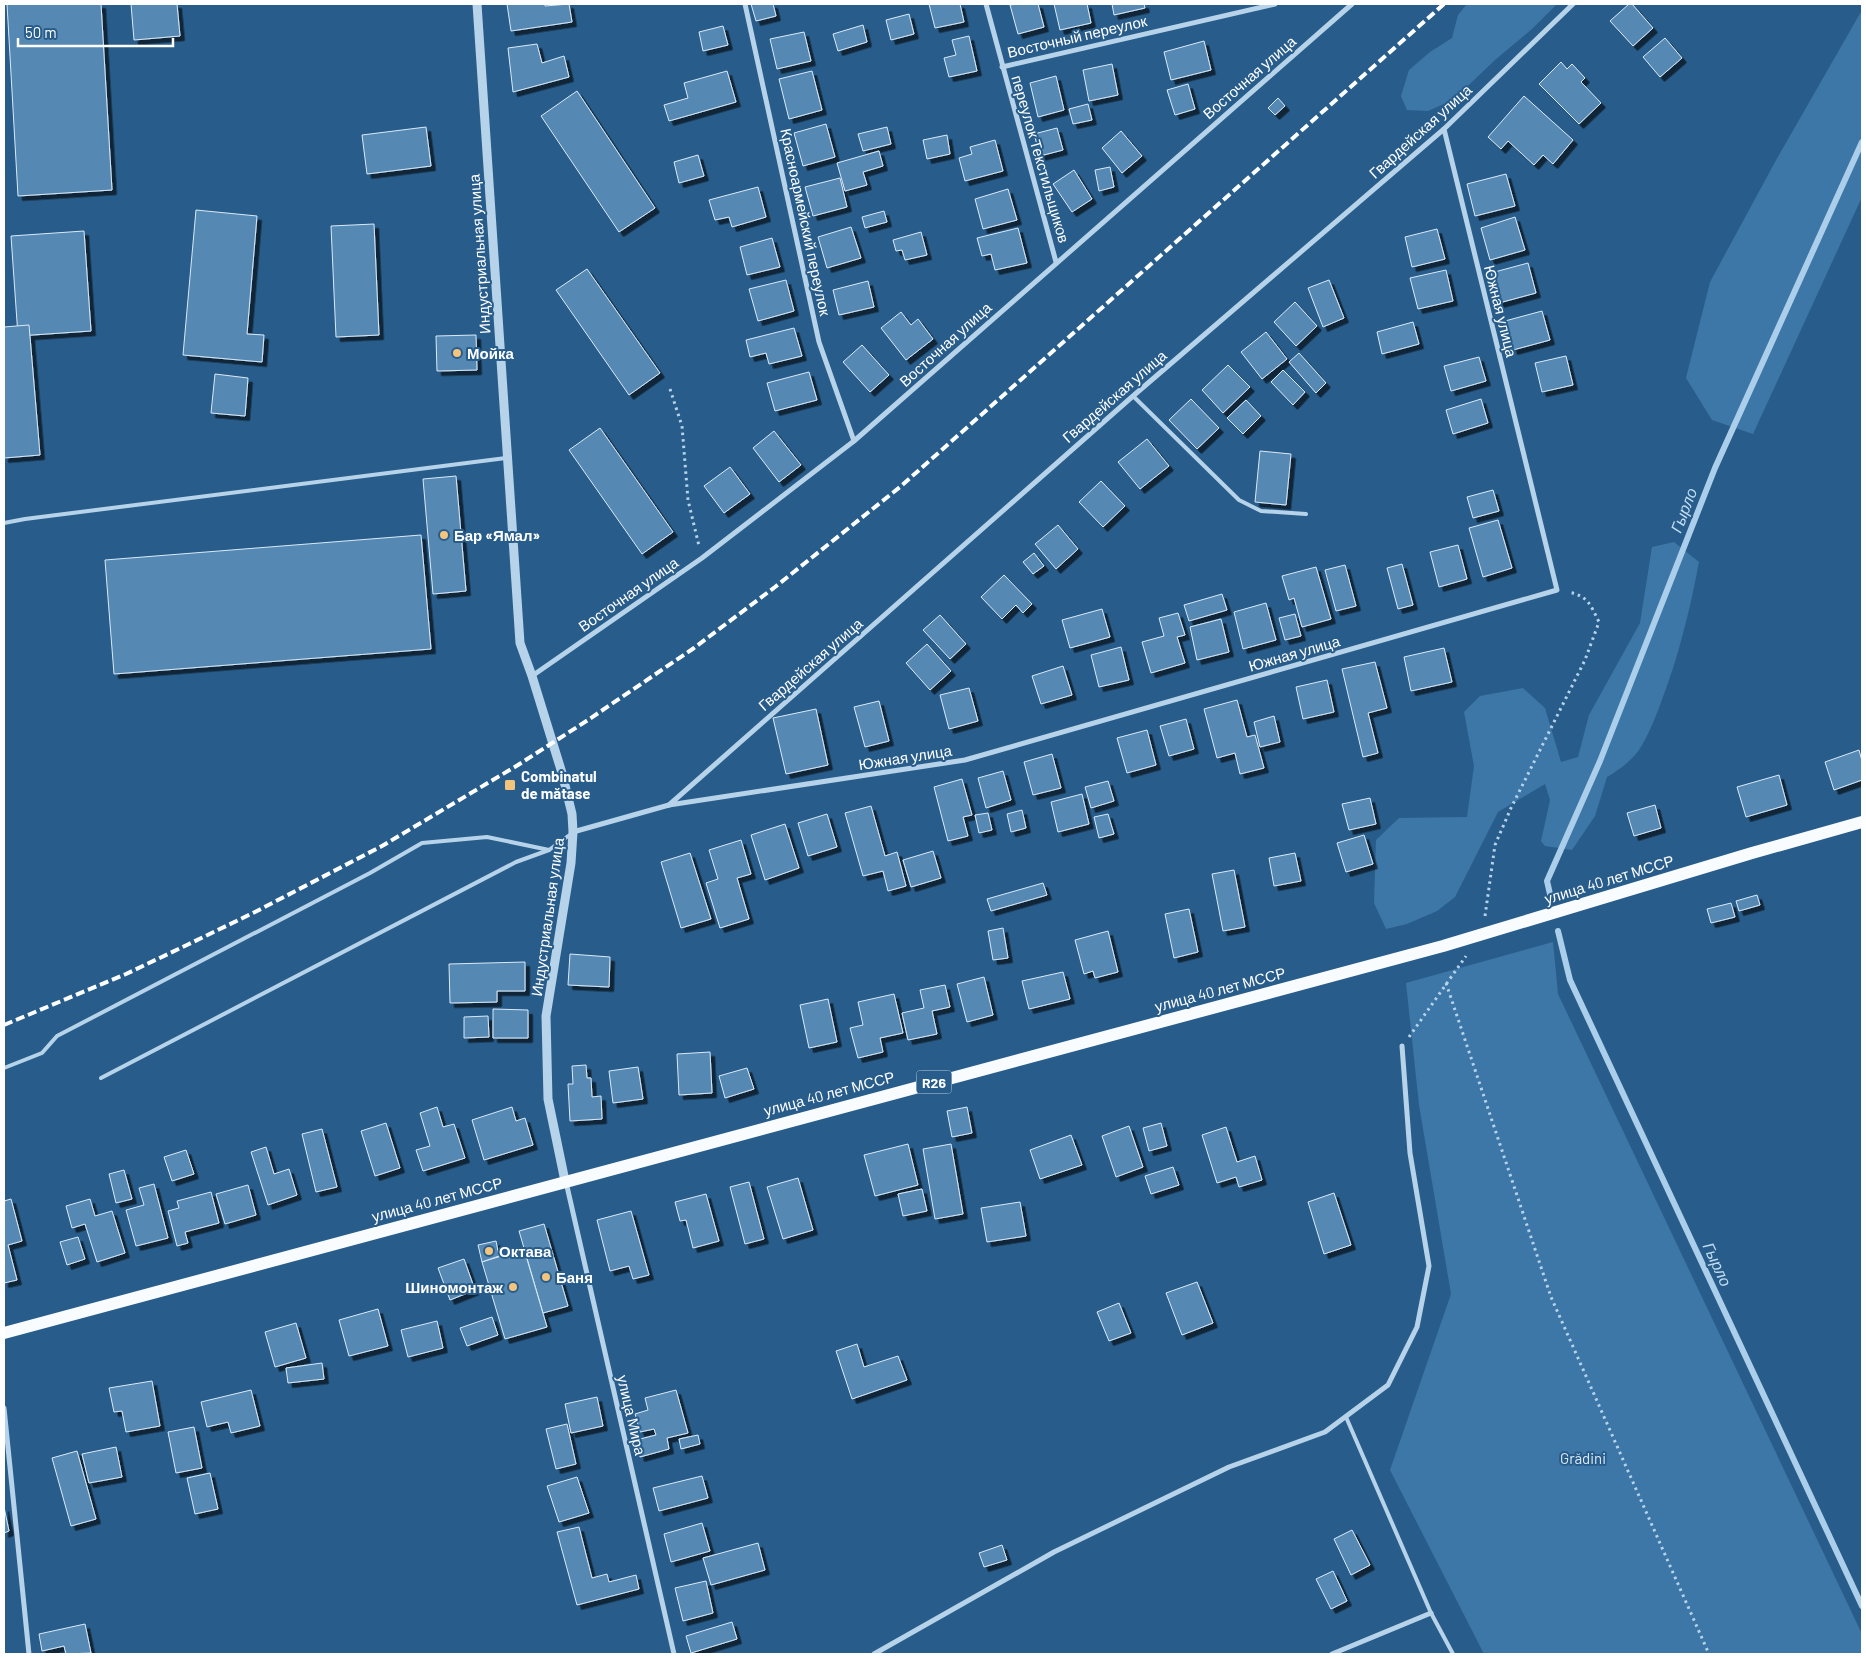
<svg xmlns="http://www.w3.org/2000/svg" width="1866" height="1658" viewBox="0 0 1866 1658" font-family="Barlow,sans-serif">
  <style>
    .green { fill: #3c77a7 }
    .lines { fill: none; stroke-linecap: round; stroke-linejoin: round }
    .stream { stroke: #abceea; stroke-width: 6 }
    .building { fill: #5488b3; stroke: #daeaf8; filter: url(#shadow) }
    .path { stroke: #b6d3ea; stroke-width: 3; stroke-dasharray: 2.5 4; stroke-linecap: butt }
    .service { stroke: #b6d3ea; stroke-width: 4 }
    .minor { stroke: #b6d3ea; stroke-width: 5 }
    .tertiary { stroke: #b6d3ea; stroke-width: 9 }
    .primary { stroke: #f9fcfe; stroke-width: 12 }
    .rail { stroke: #fff; stroke-width: 4; stroke-dasharray: 9 4; stroke-linecap: butt }
    .poi-dot { fill: #f2c47c; stroke: #285d8b; stroke-width: 2 }
    .labels { text-anchor: middle; dominant-baseline: central; stroke-width: 4; stroke-linejoin: round; paint-order: stroke }
    .shield { fill: #285d8b; stroke: #becedc; stroke-width: 1 }
    .shield-label { font-size: 14px; font-weight: bold; fill: #fff }
    .street-label { font-size: 15px; fill: #fff; stroke: #285d8b }
    .poi-label { font-size: 15px; font-weight: bold; fill: #fff; stroke: #285d8b; text-anchor: start }
    .park-label { font-size: 15px; fill: #daeaf8; stroke: #285d8b }
    .water-label { font-size: 16px; font-style: italic; fill: #c2dcf1; stroke: #285d8b }
  </style>
  <defs>
    <filter id="shadow"><feDropShadow dx="4.5" dy="4.5" stdDeviation="0" flood-color="#0009"/></filter>
  </defs>
  <rect width="100%" height="100%" fill="#285d8b"/>
  <g class="green">
    <polygon points="1467,4 1557,4 1532,29 1495,60 1453,100 1428,111 1407,110 1401,96 1409,70 1430,52 1452,38 1458,15"/>
    <polygon points="1862,10 1862,197 1753,434 1712,420 1686,378 1710,282 1775,162"/>
    <path d="M1674,542L1699,562C1690,610 1678,659 1660,705C1654,721 1648,736 1639,750C1630,762 1619,770 1607,777L1595,816L1572,850L1545,846L1541,841L1550,800L1545,784L1498,812L1455,897L1437,911L1407,924L1386,929L1374,903L1376,840L1399,818L1467,817L1474,766L1464,712L1480,696L1523,688L1545,708L1561,762L1578,757L1589,715L1640,623L1652,547Z"/>
    <polygon points="1553,942 1558,994 1862,1634 1862,1654 1484,1654 1390,1470 1451,1294 1419,1105 1406,983"/>
  </g>
  <g class="lines">
    <g class="stream">
      <polyline points="1550,894 1547,881 1600,761 1715,468 1862,142"/>
      <polyline points="1558,931 1570,980 1862,1606"/>
    </g>
  </g>
  <g class="building">
    <polygon points="7,4 101,4 112,190 18,196"/>
    <polygon points="131,4 177,4 180,36 134,40"/>
    <polygon points="507,4 545,4 545,6 569,4 572,22 511,31"/>
    <polygon points="751,4 773,4 776,16 756,21"/>
    <polygon points="929,4 960,4 964,22 935,28"/>
    <polygon points="1017,4 1038,4 1044,27 1018,34 1010,5"/>
    <polygon points="1054,4 1087,4 1091,23 1060,30"/>
    <polygon points="1112,4 1144,4 1145,8 1114,15"/>
    <polygon points="1629,4 1632,4 1653,28 1633,46 1610,21"/>
    <polygon points="909,14 914,34 891,40 886,20"/>
    <polygon points="863,25 867,42 838,51 833,34"/>
    <polygon points="723,26 728,45 703,51 699,32"/>
    <polygon points="804,32 811,61 777,69 770,39"/>
    <polygon points="969,36 977,71 949,77 944,58 956,55 952,40"/>
    <polygon points="1665,38 1682,58 1660,77 1643,57"/>
    <polygon points="1204,41 1211,70 1171,80 1164,52"/>
    <polygon points="537,44 542,63 564,56 569,77 513,92 508,48"/>
    <polygon points="1561,62 1567,69 1572,64 1585,78 1581,82 1601,103 1579,124 1539,84"/>
    <polygon points="1112,64 1118,95 1089,101 1083,70"/>
    <polygon points="727,71 736,102 669,121 664,105 688,98 684,83"/>
    <polygon points="812,71 822,110 789,119 779,79"/>
    <polygon points="1056,76 1064,110 1038,117 1030,83"/>
    <polygon points="1188,84 1195,109 1175,115 1167,90"/>
    <polygon points="577,91 655,208 619,232 541,116"/>
    <polygon points="1524,96 1573,140 1553,164 1543,155 1534,165 1508,141 1501,149 1488,137"/>
    <polygon points="1278,98 1285,106 1275,115 1268,108"/>
    <polygon points="1088,104 1092,120 1073,124 1069,109"/>
    <polygon points="826,124 835,157 803,166 794,133"/>
    <polygon points="426,127 431,166 367,174 362,135"/>
    <polygon points="887,127 891,144 863,151 858,134"/>
    <polygon points="1057,128 1063,150 1040,156 1034,134"/>
    <polygon points="1121,131 1142,156 1122,173 1102,148"/>
    <polygon points="947,135 950,154 927,159 923,140"/>
    <polygon points="995,140 1003,171 965,181 959,158 972,154 970,147"/>
    <polygon points="879,151 883,166 863,172 867,185 845,191 837,163"/>
    <polygon points="698,155 704,176 679,183 674,162"/>
    <polygon points="1110,167 1114,187 1099,191 1095,170"/>
    <polygon points="1074,170 1092,199 1072,212 1053,184"/>
    <polygon points="1506,174 1515,206 1475,216 1467,184"/>
    <polygon points="840,178 847,207 813,216 805,187"/>
    <polygon points="758,187 766,217 732,227 729,217 715,220 709,200"/>
    <polygon points="1008,189 1017,220 983,229 975,199"/>
    <polygon points="196,210 257,216 247,334 264,335 262,362 183,355"/>
    <polygon points="884,211 887,222 865,228 862,217"/>
    <polygon points="1515,217 1525,250 1490,260 1481,228"/>
    <polygon points="374,224 379,335 336,337 331,226"/>
    <polygon points="851,227 861,258 827,268 818,237"/>
    <polygon points="1018,228 1027,263 995,270 991,254 982,256 977,238"/>
    <polygon points="1437,229 1445,259 1412,267 1405,237"/>
    <polygon points="84,231 91,331 18,336 11,236"/>
    <polygon points="921,232 927,255 905,260 902,250 896,251 893,240"/>
    <polygon points="772,238 780,267 747,275 740,247"/>
    <polygon points="1528,263 1536,293 1499,303 1491,273"/>
    <polygon points="587,269 660,373 629,395 556,290"/>
    <polygon points="1446,270 1453,301 1418,309 1410,278"/>
    <polygon points="786,280 794,311 758,321 749,289"/>
    <polygon points="1329,280 1344,318 1323,327 1308,288"/>
    <polygon points="868,281 874,307 839,315 833,290"/>
    <polygon points="1295,302 1317,326 1296,346 1274,322"/>
    <polygon points="1542,311 1550,340 1513,350 1505,321"/>
    <polygon points="901,312 911,325 918,319 933,339 906,360 881,328"/>
    <polygon points="1413,322 1419,344 1382,354 1377,332"/>
    <polygon points="29,325 40,455 4,458 4,327"/>
    <polygon points="794,328 802,356 769,364 766,353 750,357 746,340"/>
    <polygon points="1266,332 1287,359 1262,379 1241,352"/>
    <polygon points="476,335 477,370 437,371 436,336"/>
    <polygon points="862,345 889,375 870,392 843,362"/>
    <polygon points="1299,353 1326,383 1316,393 1289,362"/>
    <polygon points="1566,356 1573,385 1542,392 1535,363"/>
    <polygon points="1479,357 1486,381 1451,391 1444,366"/>
    <polygon points="1228,365 1250,387 1223,413 1202,390"/>
    <polygon points="1283,370 1305,392 1293,405 1271,382"/>
    <polygon points="809,372 817,400 775,411 767,383"/>
    <polygon points="215,374 248,378 245,416 211,413"/>
    <polygon points="1191,399 1219,428 1197,449 1169,420"/>
    <polygon points="1481,399 1488,423 1453,434 1446,410"/>
    <polygon points="1246,400 1261,416 1243,434 1227,418"/>
    <polygon points="600,428 673,532 642,554 569,450"/>
    <polygon points="774,431 801,465 779,482 753,448"/>
    <polygon points="1147,439 1169,466 1140,489 1118,462"/>
    <polygon points="1260,451 1291,454 1286,505 1255,502"/>
    <polygon points="730,467 750,494 724,513 704,486"/>
    <polygon points="456,476 466,591 433,594 423,479"/>
    <polygon points="1101,481 1125,506 1103,527 1079,502"/>
    <polygon points="1493,490 1499,511 1473,518 1467,497"/>
    <polygon points="1498,520 1512,568 1483,577 1469,528"/>
    <polygon points="1058,525 1078,549 1056,569 1035,544"/>
    <polygon points="421,535 431,649 114,674 105,560"/>
    <polygon points="1458,545 1467,579 1439,587 1430,552"/>
    <polygon points="1034,553 1044,566 1033,574 1023,562"/>
    <polygon points="1402,564 1413,605 1398,609 1387,568"/>
    <polygon points="1345,565 1356,606 1336,611 1325,570"/>
    <polygon points="1316,567 1331,619 1302,627 1294,598 1289,600 1282,576"/>
    <polygon points="1004,575 1032,604 1023,613 1016,605 1002,619 981,597"/>
    <polygon points="1222,594 1227,610 1189,621 1184,605"/>
    <polygon points="1266,603 1276,640 1243,649 1234,612"/>
    <polygon points="1102,609 1110,637 1070,648 1062,620"/>
    <polygon points="1178,613 1185,635 1177,637 1185,663 1151,673 1142,642 1164,636 1159,618"/>
    <polygon points="1295,614 1301,636 1285,640 1279,618"/>
    <polygon points="940,615 966,644 950,659 923,630"/>
    <polygon points="1221,619 1229,652 1197,660 1190,627"/>
    <polygon points="927,644 951,671 930,690 906,663"/>
    <polygon points="1121,647 1129,680 1099,687 1091,655"/>
    <polygon points="1444,648 1452,682 1411,691 1404,657"/>
    <polygon points="1375,662 1387,708 1368,713 1378,753 1363,757 1342,669"/>
    <polygon points="1063,666 1072,695 1041,704 1032,676"/>
    <polygon points="1327,680 1334,712 1303,719 1296,687"/>
    <polygon points="969,688 978,721 949,729 940,695"/>
    <polygon points="1237,700 1247,737 1255,735 1264,768 1240,774 1235,753 1217,758 1204,709"/>
    <polygon points="879,701 889,741 865,747 854,707"/>
    <polygon points="816,709 828,765 786,774 773,718"/>
    <polygon points="1274,716 1280,742 1260,747 1254,722"/>
    <polygon points="1186,719 1194,749 1169,756 1160,726"/>
    <polygon points="1147,730 1156,765 1127,773 1117,738"/>
    <polygon points="1859,750 1862,761 1862,780 1834,790 1825,762"/>
    <polygon points="1052,754 1061,788 1033,795 1024,762"/>
    <polygon points="1003,771 1011,800 986,808 978,778"/>
    <polygon points="1779,775 1787,805 1746,817 1737,787"/>
    <polygon points="962,779 972,815 963,817 968,836 948,841 934,787"/>
    <polygon points="1108,781 1114,801 1091,808 1085,787"/>
    <polygon points="1082,794 1089,824 1058,832 1051,802"/>
    <polygon points="1370,798 1376,824 1349,830 1342,804"/>
    <polygon points="1655,805 1661,828 1634,836 1627,813"/>
    <polygon points="871,806 885,856 897,852 906,886 888,891 883,871 863,876 845,813"/>
    <polygon points="1022,810 1026,828 1011,832 1007,814"/>
    <polygon points="988,813 992,830 979,833 975,815"/>
    <polygon points="827,814 837,847 808,856 798,823"/>
    <polygon points="1108,814 1114,834 1099,838 1094,817"/>
    <polygon points="785,824 799,868 765,880 751,835"/>
    <polygon points="1364,835 1373,864 1346,872 1337,843"/>
    <polygon points="741,840 751,874 737,878 749,919 720,928 706,883 718,879 709,850"/>
    <polygon points="933,851 941,878 911,887 903,860"/>
    <polygon points="690,853 711,919 681,928 661,862"/>
    <polygon points="1295,853 1301,881 1274,886 1269,858"/>
    <polygon points="1234,870 1245,927 1223,931 1212,874"/>
    <polygon points="1043,883 1047,895 991,911 987,899"/>
    <polygon points="1757,895 1760,905 1739,911 1736,901"/>
    <polygon points="1731,903 1735,917 1711,923 1707,909"/>
    <polygon points="1189,909 1198,952 1174,958 1165,914"/>
    <polygon points="1003,928 1008,958 993,960 988,931"/>
    <polygon points="1108,931 1118,972 1095,978 1093,971 1084,974 1075,940"/>
    <polygon points="570,954 610,957 609,987 568,985"/>
    <polygon points="525,962 525,991 497,991 497,1002 450,1003 449,964"/>
    <polygon points="1063,972 1070,999 1029,1009 1022,981"/>
    <polygon points="984,977 993,1015 967,1022 957,984"/>
    <polygon points="945,985 950,1007 932,1011 937,1034 908,1040 902,1013 924,1008 920,990"/>
    <polygon points="894,994 903,1033 880,1038 883,1052 858,1058 850,1028 863,1025 858,1002"/>
    <polygon points="828,999 837,1042 809,1048 800,1005"/>
    <polygon points="493,1009 528,1010 528,1038 493,1038"/>
    <polygon points="488,1016 489,1037 464,1038 464,1017"/>
    <polygon points="710,1052 712,1093 679,1095 677,1054"/>
    <polygon points="586,1065 587,1078 591,1078 592,1097 601,1096 602,1119 570,1121 568,1084 573,1084 572,1066"/>
    <polygon points="638,1067 643,1099 613,1103 609,1071"/>
    <polygon points="747,1068 754,1089 725,1098 719,1076"/>
    <polygon points="437,1107 443,1127 454,1124 465,1158 423,1171 416,1150 430,1146 420,1113"/>
    <polygon points="512,1107 516,1121 525,1118 533,1145 484,1160 472,1120"/>
    <polygon points="967,1107 972,1133 952,1137 947,1111"/>
    <polygon points="386,1123 400,1168 375,1176 361,1131"/>
    <polygon points="1161,1123 1167,1146 1149,1151 1143,1128"/>
    <polygon points="1129,1126 1143,1167 1116,1177 1102,1136"/>
    <polygon points="1226,1127 1237,1162 1255,1156 1262,1180 1239,1187 1236,1177 1217,1183 1202,1135"/>
    <polygon points="322,1129 337,1187 316,1192 302,1134"/>
    <polygon points="1071,1135 1082,1165 1040,1179 1030,1150"/>
    <polygon points="908,1144 918,1185 875,1196 864,1155"/>
    <polygon points="951,1144 963,1214 935,1219 923,1149"/>
    <polygon points="266,1147 274,1174 289,1169 297,1195 268,1205 251,1152"/>
    <polygon points="186,1150 194,1174 172,1181 164,1157"/>
    <polygon points="1173,1167 1179,1185 1151,1194 1145,1176"/>
    <polygon points="124,1170 132,1199 116,1203 109,1174"/>
    <polygon points="798,1178 813,1230 783,1239 767,1187"/>
    <polygon points="749,1182 764,1239 745,1244 730,1187"/>
    <polygon points="154,1184 168,1238 136,1246 126,1210 144,1205 139,1188"/>
    <polygon points="248,1185 256,1215 225,1224 216,1194"/>
    <polygon points="922,1189 927,1211 903,1216 898,1194"/>
    <polygon points="211,1192 219,1223 185,1232 188,1243 177,1246 168,1211 179,1208 177,1201"/>
    <polygon points="1334,1193 1351,1245 1324,1254 1308,1202"/>
    <polygon points="706,1194 719,1241 693,1248 686,1220 680,1221 675,1202"/>
    <polygon points="11,1199 22,1241 8,1245 17,1280 4,1283 4,1201"/>
    <polygon points="90,1199 95,1216 112,1211 125,1253 97,1262 85,1224 72,1228 66,1206"/>
    <polygon points="1020,1202 1026,1236 987,1242 981,1208"/>
    <polygon points="631,1211 649,1275 633,1279 629,1266 610,1271 597,1220"/>
    <polygon points="544,1224 568,1306 543,1313 519,1231"/>
    <polygon points="78,1237 85,1259 67,1265 60,1242"/>
    <polygon points="496,1241 499,1256 482,1262 478,1245"/>
    <polygon points="524,1249 547,1327 505,1339 482,1262"/>
    <polygon points="464,1259 475,1290 450,1300 438,1268"/>
    <polygon points="1197,1282 1213,1323 1182,1335 1166,1293"/>
    <polygon points="1119,1303 1131,1333 1109,1341 1097,1312"/>
    <polygon points="378,1309 388,1346 349,1356 339,1320"/>
    <polygon points="492,1317 498,1335 467,1346 460,1328"/>
    <polygon points="437,1321 443,1348 408,1357 401,1330"/>
    <polygon points="296,1323 306,1358 275,1367 265,1332"/>
    <polygon points="857,1344 864,1367 898,1356 907,1380 852,1399 836,1351"/>
    <polygon points="322,1363 324,1379 288,1383 286,1368"/>
    <polygon points="152,1381 160,1426 126,1432 122,1411 114,1412 109,1388"/>
    <polygon points="251,1390 260,1426 231,1433 228,1422 207,1427 201,1402"/>
    <polygon points="676,1390 688,1433 667,1438 669,1449 640,1457 636,1440 656,1435 654,1429 640,1432 635,1414 648,1410 645,1398"/>
    <polygon points="597,1397 603,1426 571,1433 565,1404"/>
    <polygon points="567,1424 576,1464 556,1469 546,1429"/>
    <polygon points="194,1427 202,1468 176,1473 168,1432"/>
    <polygon points="698,1435 700,1444 681,1449 679,1439"/>
    <polygon points="116,1447 122,1477 89,1483 82,1454"/>
    <polygon points="77,1451 96,1519 71,1526 52,1458"/>
    <polygon points="210,1473 218,1509 195,1514 187,1478"/>
    <polygon points="702,1476 708,1498 659,1511 653,1488"/>
    <polygon points="577,1477 589,1513 559,1522 547,1486"/>
    <polygon points="4,1507 9,1531 4,1533"/>
    <polygon points="702,1523 710,1551 671,1562 664,1534"/>
    <polygon points="579,1527 592,1578 607,1574 609,1582 636,1575 639,1589 577,1605 557,1532"/>
    <polygon points="1352,1530 1370,1565 1351,1575 1334,1539"/>
    <polygon points="758,1543 765,1570 711,1585 703,1558"/>
    <polygon points="1002,1545 1007,1560 984,1567 979,1553"/>
    <polygon points="1333,1571 1347,1601 1331,1609 1316,1579"/>
    <polygon points="706,1581 713,1613 683,1621 675,1588"/>
    <polygon points="732,1622 737,1639 691,1653 686,1636"/>
    <polygon points="85,1624 91,1653 66,1654 64,1646 42,1651 39,1634"/>
  </g>
  <g class="lines">
    <g class="path">
      <polyline points="670,389 682,426 688,500 699,546"/>
      <path d="M1485,916L1495,845L1511,808L1585,660L1599,622C1590,604 1588,596 1568,592"/>
      <polyline points="1446,983 1551,1297 1709,1654"/>
      <polyline points="1409,1037 1466,956"/>
    </g>
    <g class="service">
      <polyline points="1133,396 1239,500 1261,511 1306,514"/>
      <polyline points="4,523 25,519 506,458"/>
      <polyline points="4,1068 42,1053 57,1036 370,873 422,843 487,837 549,850"/>
      <polyline points="101,1078 516,862 549,850 571,834"/>
      <polyline points="1346,1417 1431,1613 1453,1654"/>
    </g>
    <g class="minor">
      <polyline points="745,4 819,342 854,441"/>
      <polyline points="986,4 1056,262"/>
      <polyline points="1002,67 1275,4"/>
      <polyline points="532,676 702,558 854,441 1352,4"/>
      <polyline points="669,805 1133,396 1444,129 1573,4"/>
      <polyline points="573,832 669,805 965,760 1557,590 1444,129"/>
      <polyline points="566,1182 674,1654"/>
      <polyline points="4,1408 29,1654"/>
      <polyline points="874,1654 1054,1552 1229,1467 1325,1432 1388,1385 1417,1327 1429,1266 1410,1153 1402,1046"/>
      <polyline points="1332,1654 1431,1613"/>
    </g>
    <polyline class="tertiary" points="477,4 520,643 532,676 562,773 572,814 573,832 571,863 546,1016 548,1099 565,1181"/>
    <polyline class="primary" points="4,1333 1443,946 1752,853 1862,822"/>
    <polyline class="rail" points="4,1025 126,974 189,944 255,912 382,846 518,765 588,720 694,648 775,587 900,487 1444,4"/>
  </g>
  <g class="poi-dot">
    <circle cx="457" cy="353" r="5"/>
    <circle cx="444" cy="535" r="5"/>
    <rect x="504" y="779" width="12" height="12" rx="2.5"/>
    <circle cx="489" cy="1251" r="5"/>
    <circle cx="546" cy="1277" r="5"/>
    <circle cx="513" cy="1287" r="5"/>
  </g>
  <g class="labels">
    <rect class="shield" x="916.5" y="1070.5" width="35" height="23" rx="4"/>
    <g class="shield-label">
      <text x="934" y="1082">R26</text>
    </g>
    <g class="street-label">
      <text transform="translate(1077 36) rotate(-13)">Восточный переулок</text>
      <text transform="translate(1249 77) rotate(-41)">Восточная улица</text>
      <text transform="translate(1420 131) rotate(-42)">Гвардейская улица</text>
      <text transform="translate(1041 159) rotate(74)">переулок Текстильщиков</text>
      <text transform="translate(806 222) rotate(78)">Красноармейский переулок</text>
      <text transform="translate(479 254) rotate(-94)">Индустриальная улица</text>
      <text transform="translate(1501 311) rotate(76)">Южная улица</text>
      <text transform="translate(945 344) rotate(-42)">Восточная улица</text>
      <text transform="translate(1114 396) rotate(-41)">Гвардейская улица</text>
      <text transform="translate(628 594) rotate(-35)">Восточная улица</text>
      <text transform="translate(1294 653) rotate(-16)">Южная улица</text>
      <text transform="translate(810 664) rotate(-41)">Гвардейская улица</text>
      <text transform="translate(905 757) rotate(-9)">Южная улица</text>
      <text transform="translate(1609 879) rotate(-17)">улица 40 лет МССР</text>
      <text transform="translate(547 917) rotate(-82)">Индустриальная улица</text>
      <text transform="translate(1220 989) rotate(-15)">улица 40 лет МССР</text>
      <text transform="translate(829 1093) rotate(-15)">улица 40 лет МССР</text>
      <text transform="translate(437 1199) rotate(-15)">улица 40 лет МССР</text>
      <text transform="translate(632 1415) rotate(77)">улица Мира</text>
    </g>
    <g class="poi-label">
      <text x="467" y="353">Мойка</text>
      <text x="454" y="535">Бар «Ямал»</text>
      <text x="521" y="776">Combinatul<tspan x="521" dy="17">de mătase</tspan></text>
      <text x="499" y="1251">Октава</text>
      <text x="556" y="1277">Баня</text>
      <text x="503" y="1287" text-anchor="end">Шиномонтаж</text>
    </g>
    <g class="park-label">
      <text x="1583" y="1458">Grădini</text>
    </g>
    <g class="water-label">
      <text transform="translate(1683 510) rotate(-69)">Гырло</text>
      <text transform="translate(1718 1264) rotate(65)">Гырло</text>
    </g>
  </g>
  <rect width="1866" height="1658" fill="none" stroke="#ffffff" stroke-width="10"/>
  <path d="M18 38v8h155v-8" fill="none" stroke="#ffffff" stroke-width="2.5"/>
  <text x="25" y="38" font-size="15" fill="#ffffff" stroke="#285d8b" stroke-width="4" paint-order="stroke">50 m</text>
</svg>
